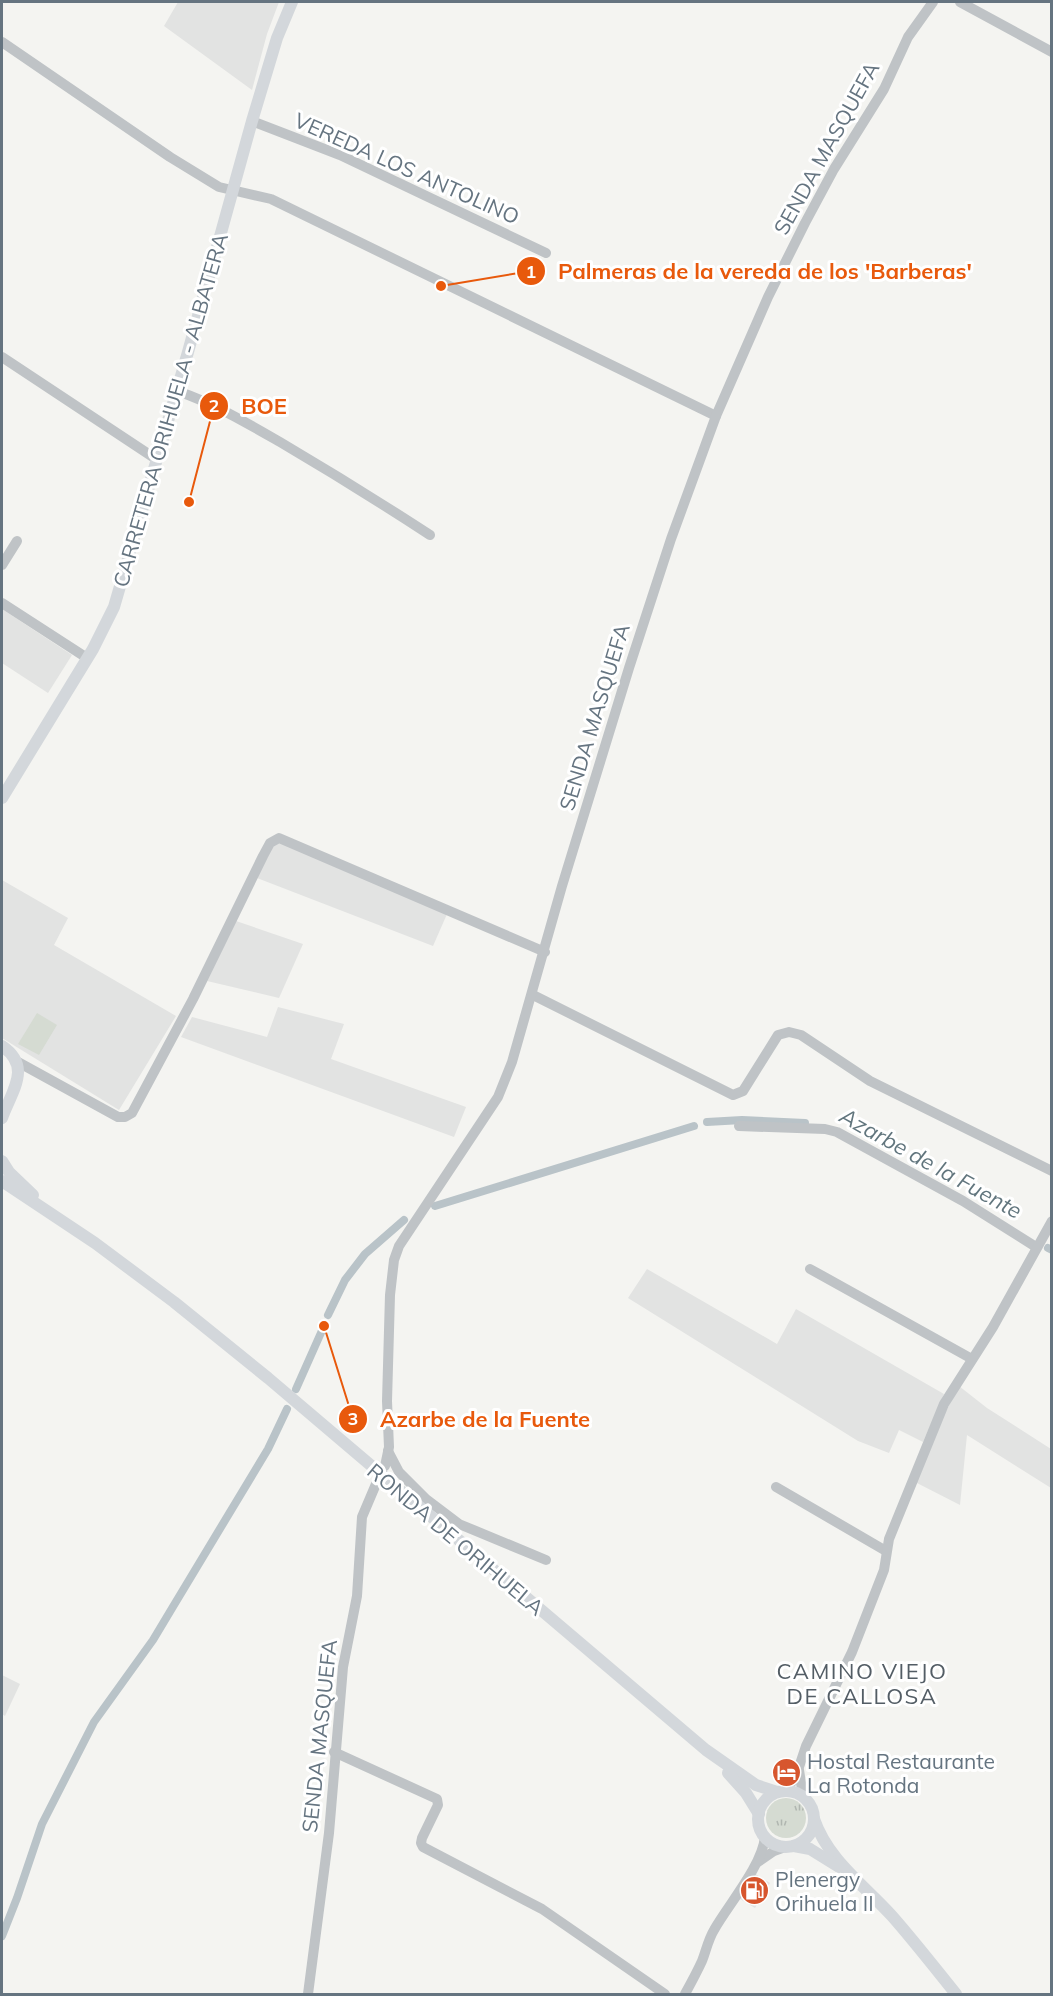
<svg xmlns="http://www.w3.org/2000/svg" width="1053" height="1996" viewBox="0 0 1053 1996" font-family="Mulish,sans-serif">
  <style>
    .built { fill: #e2e3e2 }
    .grass { fill: url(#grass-tufts) }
    .pitch { fill: #d5dbd2 }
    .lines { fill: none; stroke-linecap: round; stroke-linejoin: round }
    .canal { stroke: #b9c3c8; stroke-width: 8 }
    .minor { stroke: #bfc3c6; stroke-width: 10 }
    .major { stroke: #d3d7db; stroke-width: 12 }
    .labels { text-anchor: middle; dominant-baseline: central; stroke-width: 6; stroke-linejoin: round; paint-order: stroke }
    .street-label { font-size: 21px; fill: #657480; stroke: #fff }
    .poi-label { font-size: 21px; fill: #657480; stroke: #fff; text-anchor: start }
    .water-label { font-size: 22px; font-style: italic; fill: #61757d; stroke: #fff }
    .neighbourhood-label { font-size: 22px; letter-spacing: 1.5px; fill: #535d65; stroke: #fff }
    .leader { fill: none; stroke: #e8590c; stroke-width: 2 }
    .callout-dot { fill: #e8590c; stroke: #fff; stroke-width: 2 }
    .mark-label { font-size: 18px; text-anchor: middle; font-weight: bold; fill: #fff }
    .callout-label { font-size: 22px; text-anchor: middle; font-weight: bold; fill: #e8590c; stroke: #fff; stroke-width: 6; stroke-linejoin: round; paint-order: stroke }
  </style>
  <defs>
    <pattern id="grass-tufts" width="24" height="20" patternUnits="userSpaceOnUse" patternTransform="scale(1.5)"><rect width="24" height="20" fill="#d5dbd2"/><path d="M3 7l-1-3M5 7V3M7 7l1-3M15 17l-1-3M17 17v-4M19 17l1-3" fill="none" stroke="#b0b6b0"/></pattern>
  </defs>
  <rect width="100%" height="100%" fill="#f4f4f1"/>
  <g class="built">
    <polygon points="178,2 279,2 267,34 252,90 164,26"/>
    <polygon points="2,609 72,655 48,693 2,663"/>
    <polygon points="278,841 447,914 433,946 257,878 275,842"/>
    <polygon points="2,880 68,918 54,945 176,1016 119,1110 2,1038"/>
    <polygon points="236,921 303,944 279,998 207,981"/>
    <polygon points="278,1007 344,1024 331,1059 466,1107 454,1137 181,1037 192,1017 267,1037"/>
    <polygon points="647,1269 777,1344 796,1309 944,1394 923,1442 899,1430 889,1453 858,1441 628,1298"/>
    <polygon points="959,1386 987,1408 1051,1449 1051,1488 967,1435 960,1505 915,1482 943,1417"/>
    <polygon points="2,1675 20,1684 5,1716 2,1714"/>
    <polygon points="754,1873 770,1883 755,1908 740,1899"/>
  </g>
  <circle class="grass" cx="786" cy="1818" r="20"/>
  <polygon class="pitch" points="37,1013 57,1025 39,1055 18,1044"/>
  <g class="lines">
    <g class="canal">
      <polyline points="707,1122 742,1120 805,1123"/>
      <polyline points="435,1206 694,1126"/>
      <polyline points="1048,1248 1052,1250"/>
      <polyline points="328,1315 345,1280 365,1254 404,1220"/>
      <polyline points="296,1389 324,1326"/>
      <polyline points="2,1936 17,1898 42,1824 94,1722 153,1640 171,1610 268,1449 287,1409"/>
    </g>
    <g class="minor">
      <polyline points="960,2 1052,52"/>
      <polyline points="2,42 170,157 219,187 271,199 716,416"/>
      <polyline points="252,121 340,155 546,253"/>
      <polyline points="2,357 156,459"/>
      <path d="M177,391C213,403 247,423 280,442C331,472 381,503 430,535"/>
      <polyline points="2,565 17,541"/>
      <polyline points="2,603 87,658"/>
      <polyline points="533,995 733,1095 743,1091 778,1035 789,1032 801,1035 870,1081 1052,1171"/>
      <polyline points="16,1061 118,1117 125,1117 132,1113 193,999 263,856 270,843 279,838 545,952"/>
      <polyline points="739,1126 825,1129 837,1132 963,1201 1036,1247"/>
      <polyline points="810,1269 972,1359"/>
      <polyline points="388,1451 399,1472 426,1499 459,1524 546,1560"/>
      <polyline points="385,1466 389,1447 387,1401 390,1295 394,1260 399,1246 498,1097 512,1062 562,886 629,668 671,539 716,416 768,297 805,223 834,169 884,89 908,37 933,2"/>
      <polyline points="776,1487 886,1551"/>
      <polyline points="334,1752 437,1799 438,1805 422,1838 421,1843 423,1847 542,1909 665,1994"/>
      <polyline points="799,1770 803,1796"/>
      <polyline points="784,1791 792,1782 799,1767 806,1746 852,1652 884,1570 889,1539 944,1404 993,1327 1052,1221"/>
      <polyline points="758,1862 774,1851 785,1847"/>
      <polyline points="308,1994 329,1833 343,1667 357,1596 362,1517 376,1484"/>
      <path d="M685,1994C691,1983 697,1972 702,1961C706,1951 708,1940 714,1930C728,1905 762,1866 765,1837"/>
    </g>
    <g class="major">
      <polyline points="2,798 93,649 114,607 188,352 252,121 277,38 292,2"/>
      <path d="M2,1046C33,1067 11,1092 2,1118"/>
      <polyline points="2,1161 9,1172 33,1195"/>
      <polyline points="2,1181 95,1243 174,1302 268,1378 706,1750 756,1785 777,1792"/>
      <polyline points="728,1773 746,1793 759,1814"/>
      <circle cx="786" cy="1819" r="28"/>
      <path d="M814,1819C828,1860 864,1885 892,1916C914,1941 935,1968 956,1994"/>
      <polyline points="794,1846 810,1849 839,1867"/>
    </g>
  </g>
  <defs>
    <symbol id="hotel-disc" viewBox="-11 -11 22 22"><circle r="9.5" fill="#d7562e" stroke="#fff"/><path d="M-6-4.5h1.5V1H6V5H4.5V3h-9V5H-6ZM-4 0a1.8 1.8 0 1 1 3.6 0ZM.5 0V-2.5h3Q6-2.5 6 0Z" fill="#fff"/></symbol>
    <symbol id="fuel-disc" viewBox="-11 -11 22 22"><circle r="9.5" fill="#d7562e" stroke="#fff"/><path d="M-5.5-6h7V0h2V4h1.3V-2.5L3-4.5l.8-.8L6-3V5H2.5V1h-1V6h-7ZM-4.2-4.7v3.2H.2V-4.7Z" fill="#fff"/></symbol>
  </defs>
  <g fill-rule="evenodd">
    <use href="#hotel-disc" x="770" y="1756" width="33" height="33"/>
    <use href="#fuel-disc" x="738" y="1874" width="33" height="33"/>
  </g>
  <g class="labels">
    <g class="street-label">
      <text transform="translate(826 148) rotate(-61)">SENDA MASQUEFA</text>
      <text transform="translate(407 168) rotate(24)">VEREDA LOS ANTOLINO</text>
      <text transform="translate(170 410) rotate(-74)">CARRETERA ORIHUELA - ALBATERA</text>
      <text transform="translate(594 717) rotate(-73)">SENDA MASQUEFA</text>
      <text transform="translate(456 1539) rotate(40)">RONDA DE ORIHUELA</text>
      <text transform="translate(319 1736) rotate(-84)">SENDA MASQUEFA</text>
    </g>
    <g class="poi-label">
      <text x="807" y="1761">Hostal Restaurante<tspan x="807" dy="24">La Rotonda</tspan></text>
      <text x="775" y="1879">Plenergy<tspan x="775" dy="24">Orihuela II</tspan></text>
    </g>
    <g class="water-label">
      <text transform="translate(931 1163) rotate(29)">Azarbe de la Fuente</text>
    </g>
    <g class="neighbourhood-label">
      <text x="862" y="1671">CAMINO VIEJO<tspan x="862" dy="25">DE CALLOSA</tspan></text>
    </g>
  </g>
  <path class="leader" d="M441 286L531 271M189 502L214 406M324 1326L353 1419"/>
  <g class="callout-dot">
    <circle cx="441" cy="286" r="6"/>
    <circle cx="189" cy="502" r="6"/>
    <circle cx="324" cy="1326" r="6"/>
    <circle cx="531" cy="271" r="15"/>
    <circle cx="214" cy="406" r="15"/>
    <circle cx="353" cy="1419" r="15"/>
  </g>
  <g class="mark-label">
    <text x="531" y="278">1</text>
    <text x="214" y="412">2</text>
    <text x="353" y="1425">3</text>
  </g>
  <g class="callout-label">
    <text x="765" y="279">Palmeras de la vereda de los 'Barberas'</text>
    <text x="264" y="414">BOE</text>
    <text x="485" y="1427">Azarbe de la Fuente</text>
  </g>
  <rect width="1053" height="1996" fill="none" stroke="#657480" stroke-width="6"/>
</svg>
